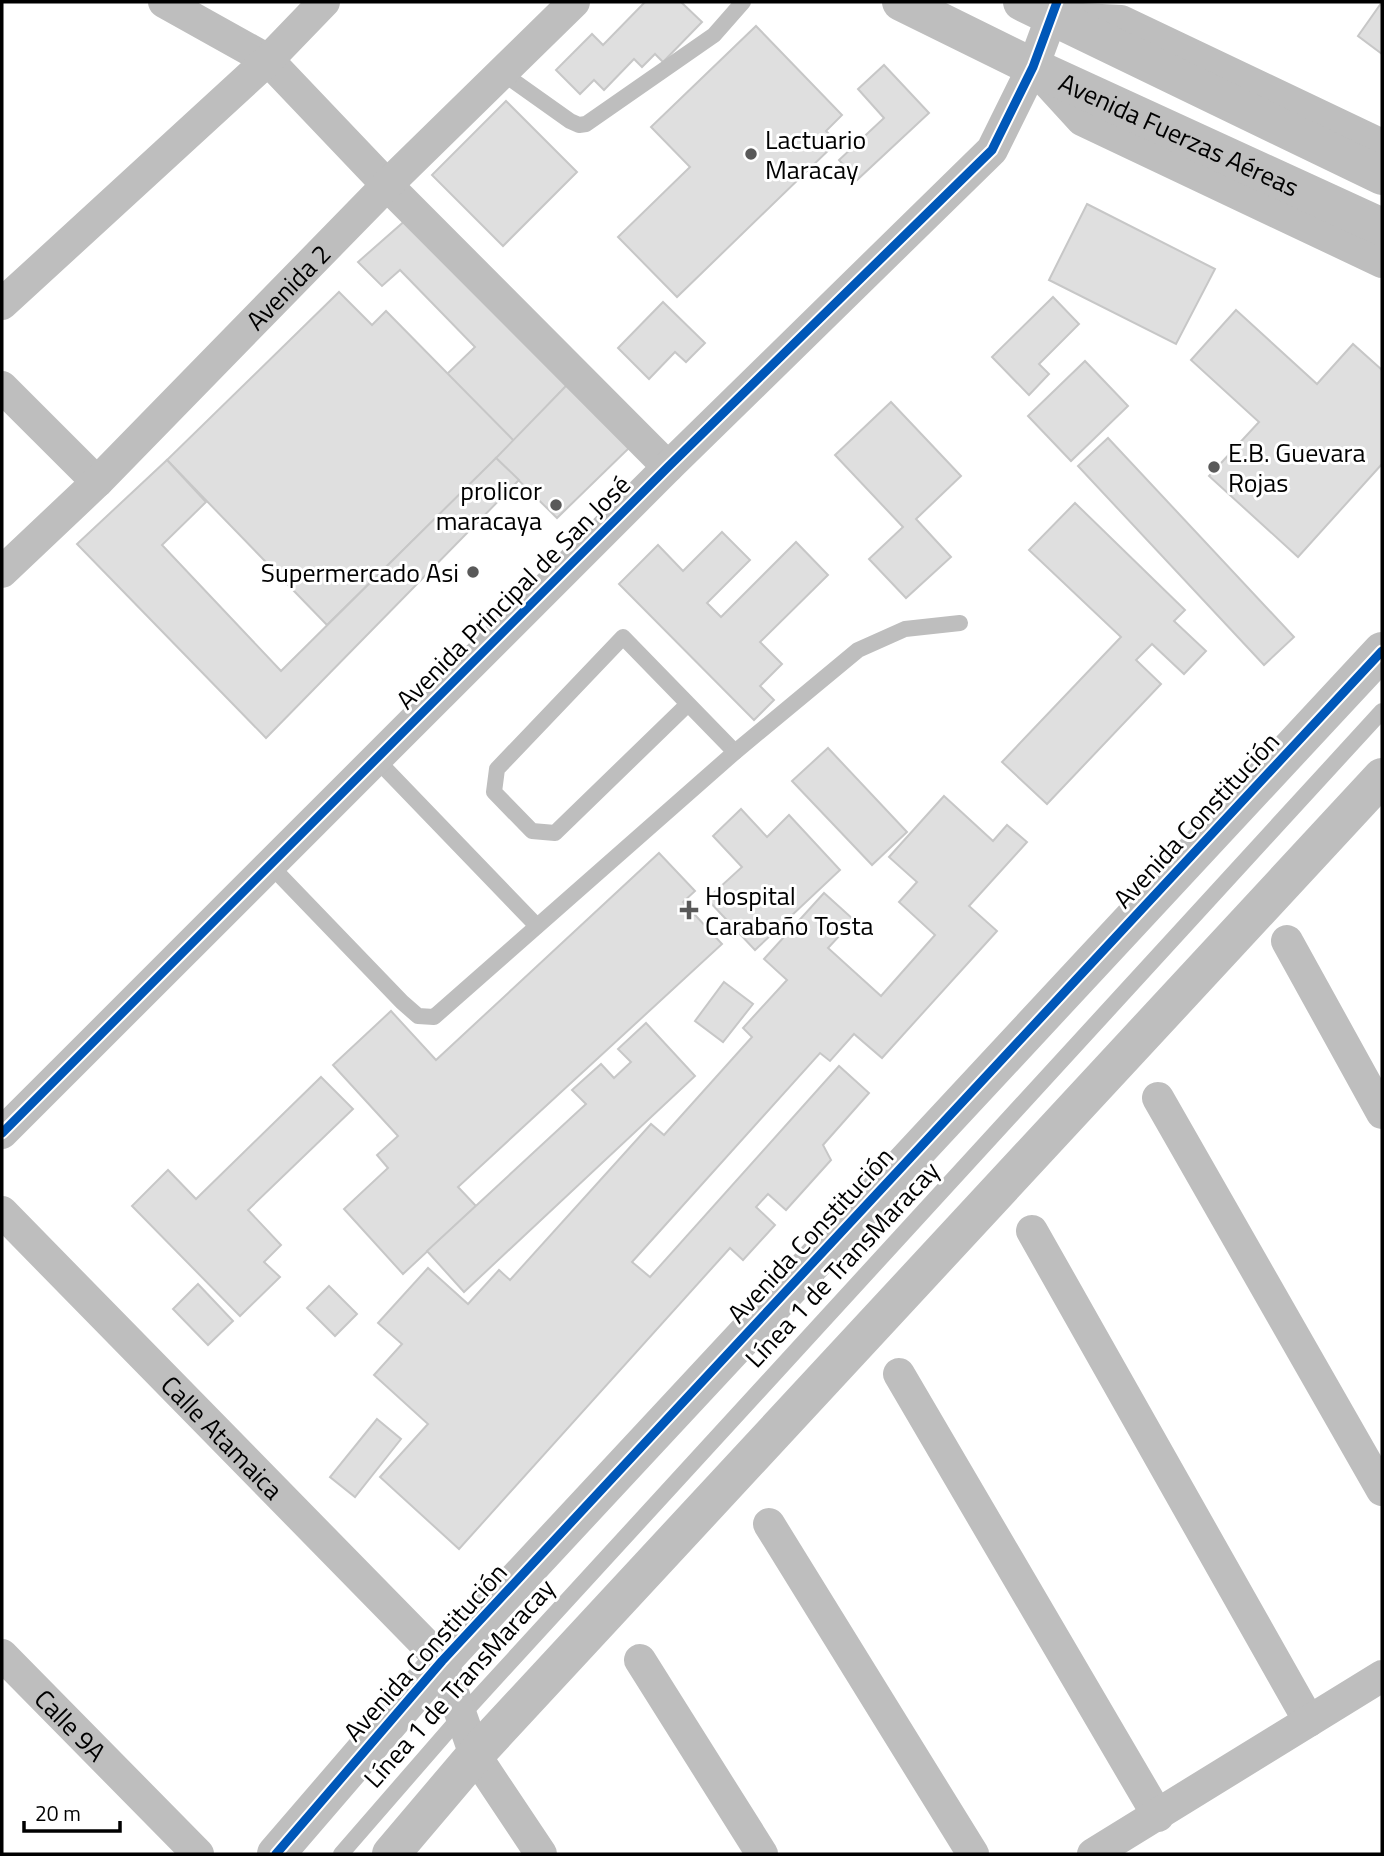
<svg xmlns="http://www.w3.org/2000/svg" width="1384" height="1856" viewBox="0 0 1384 1856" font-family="'Titillium Web',sans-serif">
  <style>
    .building { fill: #dfdfdf; stroke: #c7c7c7; stroke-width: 2 }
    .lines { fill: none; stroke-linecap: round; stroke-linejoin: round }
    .service { stroke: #bebebe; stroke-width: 16 }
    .minor { stroke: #bebebe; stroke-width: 32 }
    .tertiary { stroke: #bebebe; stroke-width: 38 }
    .cycleway-casing { stroke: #fff; stroke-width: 13 }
    .cycleway { stroke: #0057b8; stroke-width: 9 }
    .poi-dot { fill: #595959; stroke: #fff; stroke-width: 2.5 }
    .labels { text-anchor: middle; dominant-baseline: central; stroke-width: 6; stroke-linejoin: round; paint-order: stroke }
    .street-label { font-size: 26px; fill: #000; stroke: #fff }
    .poi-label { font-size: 26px; fill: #000; stroke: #fff; text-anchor: start }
  </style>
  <rect width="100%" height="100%" fill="#fff"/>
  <g class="building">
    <polygon points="645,2 681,2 702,22 663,62 655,54 642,67 634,59 604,90 594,80 580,94 556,70 592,34 603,45"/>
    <polygon points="1382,2 1382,54 1358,36"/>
    <polygon points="756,26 842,115 826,131 837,142 677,297 618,237 690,167 651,127"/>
    <polygon points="884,65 929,113 857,180 839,160 884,118 858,89"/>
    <polygon points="506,101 577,172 503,246 432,175"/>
    <polygon points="1087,204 1215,269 1176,344 1049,280"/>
    <polygon points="407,219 567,385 514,441 447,374 475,347 400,270 382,286 358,262"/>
    <polygon points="339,292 372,325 386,311 514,441 327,625 167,460"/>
    <polygon points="1053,297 1079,324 1039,364 1049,374 1029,395 992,357"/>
    <polygon points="663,302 705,343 686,362 675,352 649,379 618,348"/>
    <polygon points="1236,310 1317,384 1353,344 1382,370 1382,464 1298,557 1209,476 1259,422 1191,360"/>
    <polygon points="1085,361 1128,406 1071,461 1028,416"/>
    <polygon points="567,385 630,447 557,518 496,458"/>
    <polygon points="891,402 961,476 916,519 951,557 906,598 869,559 903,527 835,455"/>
    <polygon points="1108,438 1294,637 1264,665 1078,466"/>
    <polygon points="496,458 519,480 266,738 77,544 167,460 206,502 162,545 281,671"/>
    <polygon points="1075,503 1185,610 1174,621 1206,651 1184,674 1152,644 1136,660 1161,684 1047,804 1002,762 1121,637 1029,550"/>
    <polygon points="722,532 750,560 707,603 721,617 796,542 828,575 760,642 782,664 760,686 774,700 754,720 619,584 658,545 683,571"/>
    <polygon points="828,748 907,832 872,865 792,781"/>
    <polygon points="944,796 993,841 1007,825 1027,842 969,906 997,931 882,1058 854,1034 830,1061 820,1053 632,1262 650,1277 839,1066 869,1093 823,1145 831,1160 786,1210 768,1194 756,1207 775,1225 743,1260 730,1248 459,1549 380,1477 428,1424 374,1375 402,1344 378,1323 428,1268 468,1304 499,1270 510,1280 651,1124 664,1135 752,1037 743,1028 787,980 764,959 824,893 854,920 828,948 881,996 935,935 899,902 917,882 889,857"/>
    <polygon points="741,809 767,837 789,815 840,870 755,950 707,899 742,867 713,836"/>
    <polygon points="659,853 695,891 683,902 722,944 458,1187 476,1206 403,1274 344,1209 388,1168 377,1155 398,1136 333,1065 391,1011 436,1060"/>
    <polygon points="724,982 753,1004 723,1042 695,1021"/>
    <polygon points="646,1023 695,1076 464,1292 427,1251 586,1104 572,1090 601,1064 614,1078 631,1062 618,1049"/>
    <polygon points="321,1077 353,1109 248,1210 281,1245 264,1262 280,1277 240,1316 132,1206 168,1170 196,1199"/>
    <polygon points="198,1284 233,1321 208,1345 173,1309"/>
    <polygon points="329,1286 357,1314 335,1336 307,1308"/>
    <polygon points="377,1419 401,1439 355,1497 330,1477"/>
  </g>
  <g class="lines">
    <g class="service">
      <polyline points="501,72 570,121 579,125 586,124 714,35 743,2"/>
      <polyline points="688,704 555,833 532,831 494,792 497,769 623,637 735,752"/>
      <polyline points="376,759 537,926"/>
      <polyline points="270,865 402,1002 418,1016 434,1017 735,752 858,650 905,629 960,623"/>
      <polyline points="341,1854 461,1716 1382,711"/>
    </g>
    <g class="minor">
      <polyline points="164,2 268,60 387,185 668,467"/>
      <polyline points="1062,18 1121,21 1382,145"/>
      <polyline points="1039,73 1082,120 1382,262"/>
      <polyline points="2,304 268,60 324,2"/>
      <polyline points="2,387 97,482"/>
      <path id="s1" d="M2,572L97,482L387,185L574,2"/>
      <polyline points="1287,941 1382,1113"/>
      <polyline points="1158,1098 1382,1490"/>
      <polyline points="2,1133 668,467 992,150 1033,67 1057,2"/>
      <path id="s2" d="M2,1212L442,1661L475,1755L541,1854"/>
      <polyline points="1032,1231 1309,1721"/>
      <polyline points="899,1374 1158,1816"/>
      <polyline points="769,1524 973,1854"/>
      <path id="s3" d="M2,1655L198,1854"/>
      <polyline points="640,1660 762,1854"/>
      <polyline points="1093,1854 1382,1676"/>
    </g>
    <g class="tertiary">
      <path id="s4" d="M901,2L1033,67L1382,227"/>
      <polyline points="1022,2 1382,176"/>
      <polyline points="276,1854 442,1661 1382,651"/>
      <polyline points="391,1854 475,1755 1382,777"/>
    </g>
    <defs>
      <g id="cycleway">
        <polyline points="2,1133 668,467 992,150 1033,67 1057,2"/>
        <polyline points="276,1854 442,1661 1382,651"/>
      </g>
    </defs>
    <use href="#cycleway" class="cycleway-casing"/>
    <use href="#cycleway" class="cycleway"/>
  </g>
  <g class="poi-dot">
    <circle cx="751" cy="154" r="7"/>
    <circle cx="1214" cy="467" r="7"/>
    <circle cx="556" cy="505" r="7"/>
    <circle cx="473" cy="572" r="7"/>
    <path d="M685.5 899.5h7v7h7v7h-7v7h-7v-7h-7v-7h7z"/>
  </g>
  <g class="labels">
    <g class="street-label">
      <text stroke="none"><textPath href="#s4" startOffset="308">Avenida Fuerzas Aéreas</textPath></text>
      <text stroke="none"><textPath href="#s1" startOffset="404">Avenida 2</textPath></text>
      <text transform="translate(513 592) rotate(-45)">Avenida Principal de San José</text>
      <text transform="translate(1196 820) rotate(-47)">Avenida Constitución</text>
      <text transform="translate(810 1235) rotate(-47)">Avenida Constitución</text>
      <text transform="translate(842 1264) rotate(-47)">Línea 1 de TransMaracay</text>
      <text stroke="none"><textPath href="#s2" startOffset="315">Calle Atamaica</textPath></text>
      <text transform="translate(425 1652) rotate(-48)">Avenida Constitución</text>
      <text transform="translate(459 1683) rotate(-48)">Línea 1 de TransMaracay</text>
      <text stroke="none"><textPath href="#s3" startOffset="98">Calle 9A</textPath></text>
    </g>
    <g class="poi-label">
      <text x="765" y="139">Lactuario<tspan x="765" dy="30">Maracay</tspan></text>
      <text x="1228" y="452">E.B. Guevara<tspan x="1228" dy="30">Rojas</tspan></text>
      <text x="542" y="490" text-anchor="end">prolicor<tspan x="542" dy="30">maracaya</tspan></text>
      <text x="459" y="572" text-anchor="end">Supermercado Asi</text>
      <text x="705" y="895">Hospital<tspan x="705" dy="30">Carabaño Tosta</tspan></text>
    </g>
  </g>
  <rect width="1384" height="1856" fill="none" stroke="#000000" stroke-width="7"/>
  <path d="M24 1821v10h96v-10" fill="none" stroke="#000000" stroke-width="3.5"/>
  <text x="35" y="1821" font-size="21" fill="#000000" stroke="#ffffff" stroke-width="5" paint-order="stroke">20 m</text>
</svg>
